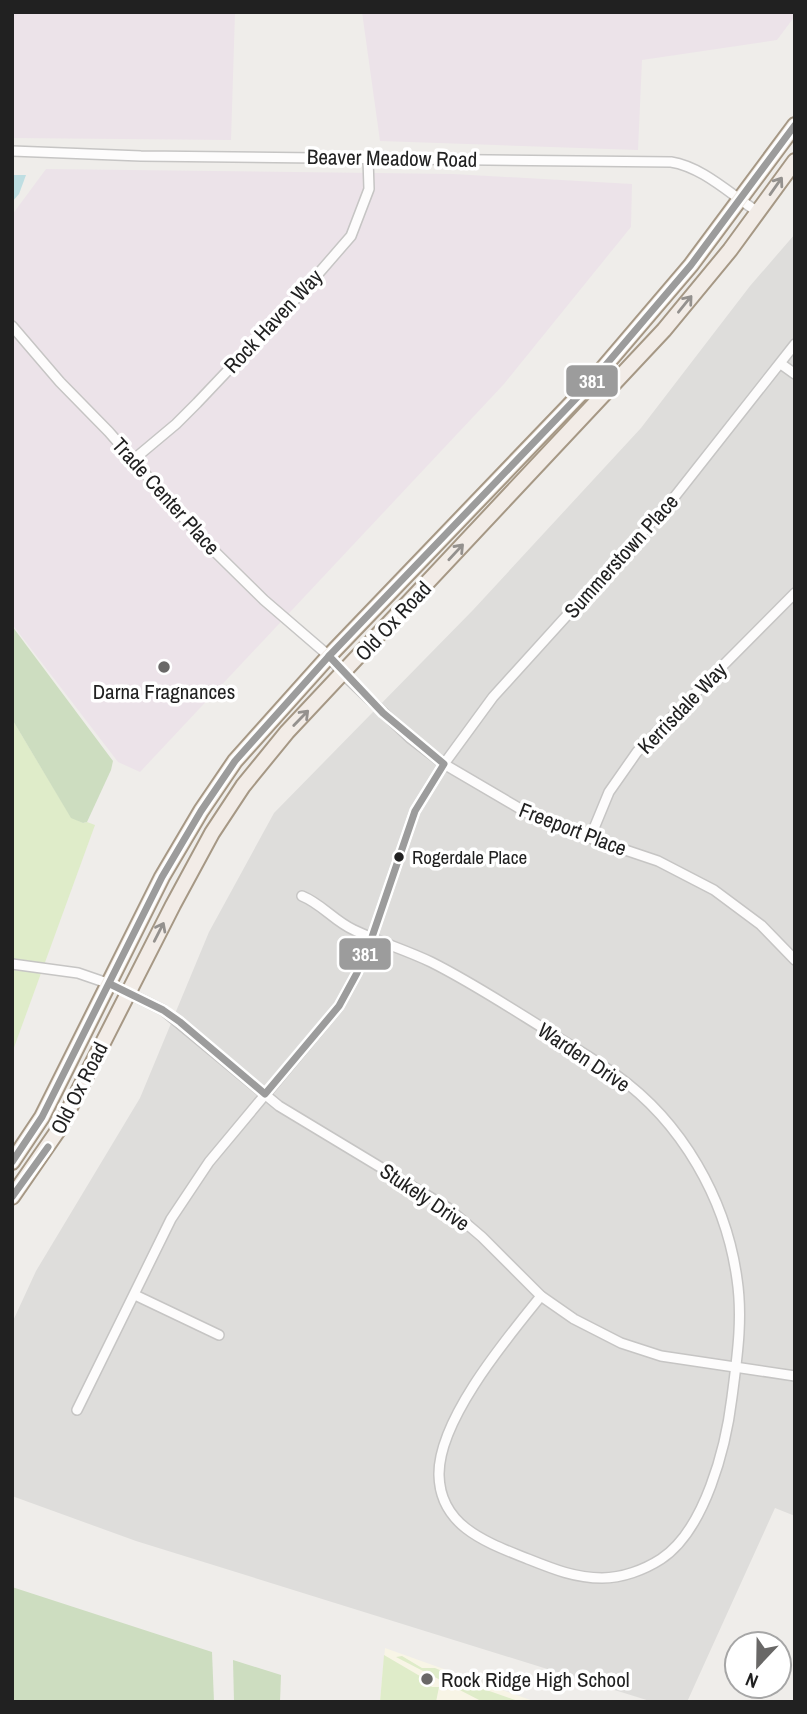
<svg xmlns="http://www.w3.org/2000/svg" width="807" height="1714" viewBox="0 0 807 1714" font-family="'Archivo Narrow',sans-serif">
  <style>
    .residential { fill: #dedddb }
    .industrial { fill: #ece3e9 }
    .education { fill: #f8f5e6 }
    .grass { fill: #dfecc9 }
    .forest { fill: #cdddc0 }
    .water { fill: #bedee2 }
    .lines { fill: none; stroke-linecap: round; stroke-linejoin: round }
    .minor-casing { stroke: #c6c5c4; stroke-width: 12 }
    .primary-casing { stroke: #a69885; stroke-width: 18 }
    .minor { stroke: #fdfcfc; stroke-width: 9 }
    .primary { stroke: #f2ece7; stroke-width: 14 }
    .bus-1-casing { stroke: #fff; stroke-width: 12 }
    .bus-1 { stroke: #9c9c9c; stroke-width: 7 }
    .oneway { stroke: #94918e }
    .poi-dot { fill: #696867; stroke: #fff; stroke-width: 2.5 }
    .bus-dot { fill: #212121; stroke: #fff; stroke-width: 2.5 }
    .labels { text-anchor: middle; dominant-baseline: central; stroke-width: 7; stroke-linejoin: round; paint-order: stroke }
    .bus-label { font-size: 19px; fill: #212121; stroke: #fff; text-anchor: start }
    .street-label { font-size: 21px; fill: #212121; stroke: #fff }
    .poi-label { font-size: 21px; fill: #212121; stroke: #fff }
    .line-badge { stroke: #fff; stroke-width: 2.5 }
    .badge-label { font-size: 19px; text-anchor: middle; font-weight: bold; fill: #fff }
  </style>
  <rect width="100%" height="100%" fill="#efedea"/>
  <polygon class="residential" points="795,234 795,1516 775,1508 687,1702 653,1702 136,1541 12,1496 12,1323 36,1271 140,1098 209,932 274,813 473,610 641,428 750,286"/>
  <g class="industrial">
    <polygon points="12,12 235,12 231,140 12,138"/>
    <polygon points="362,12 795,12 795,16 777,40 642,60 638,150 380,141"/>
    <polygon points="46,169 453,174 632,184 631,227 504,384 140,772 118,762 12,624 12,215"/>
  </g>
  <polygon class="education" points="385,1648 536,1702 380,1702"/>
  <g class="grass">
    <polygon points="12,719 71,817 83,823 87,822 95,825 12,1053"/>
    <polygon points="384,1655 425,1679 425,1683 432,1687 439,1687 436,1702 380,1702"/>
    <polygon points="402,1656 422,1668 435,1668 478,1687 521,1702 481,1701 396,1657"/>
  </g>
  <g class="forest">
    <polygon points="12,626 113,761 111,770 87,822 83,823 71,818 12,719"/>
    <polygon points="12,1587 212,1652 214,1702 12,1702"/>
    <polygon points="233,1660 281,1675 280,1702 234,1702"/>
  </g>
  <polygon class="water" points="12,175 26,175 19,194 12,202"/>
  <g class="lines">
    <defs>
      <g id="minor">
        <path d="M12,151L141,156L671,162C703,167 731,195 758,212"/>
        <polyline points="12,326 60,382 109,432 201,538 264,600 329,656 343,674 410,738 444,764 529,814 548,824 658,861 714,890 761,925 795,960"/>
        <polyline points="781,364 795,374"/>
        <polyline points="133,460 176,424 197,403 305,289 351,236 369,189 368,158"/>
        <polyline points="590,838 609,792 637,752 795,593"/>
        <path d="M302,896C322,904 334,921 354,930C379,942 406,950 431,962C473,983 512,1009 551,1033C573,1047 595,1060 616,1075C682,1122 726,1199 737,1279C743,1319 737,1358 732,1397C726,1447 705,1530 661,1559C644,1570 622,1578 602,1578C575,1578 553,1569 528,1559C488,1543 440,1527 439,1475C438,1420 507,1338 541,1296"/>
        <polyline points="12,964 78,973 110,984 163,1010 279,1106 448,1208 482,1237 541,1296 574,1319 621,1343 661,1356 795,1376"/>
        <polyline points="135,1295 219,1335"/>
        <polyline points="77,1410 171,1219 209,1162 339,1006 357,973 372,937 415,811 444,764 493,697 676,495 795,344"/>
      </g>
      <g id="primary">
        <polyline points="12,1162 42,1117 162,877 201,811 235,761 329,656 587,387 691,265 795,125"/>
        <polyline points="12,1197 59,1129 173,905 212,833 243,786 287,732 664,330 730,250 795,161"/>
      </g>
    </defs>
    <use href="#minor" class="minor-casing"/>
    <use href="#primary" class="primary-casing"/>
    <use href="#minor" class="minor"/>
    <use href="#primary" class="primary"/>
    <defs>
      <g id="bus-1">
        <polyline points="110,984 163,1010 180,1022 265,1094 339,1006 357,973 372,937 415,811 444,764 383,713 329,656"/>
        <polyline points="12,1162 42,1117 162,877 201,811 235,761 329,656 587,387 691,265 795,125"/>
        <polyline points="12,1197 48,1147"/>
      </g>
    </defs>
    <use href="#bus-1" class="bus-1-casing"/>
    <use href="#bus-1" class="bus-1"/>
  </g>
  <defs><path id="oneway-shaft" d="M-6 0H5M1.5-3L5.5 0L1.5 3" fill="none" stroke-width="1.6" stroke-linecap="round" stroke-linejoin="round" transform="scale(1.75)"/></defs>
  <g class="oneway">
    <use href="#oneway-shaft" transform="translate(776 186) rotate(-55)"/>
    <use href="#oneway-shaft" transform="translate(685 304) rotate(-51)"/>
    <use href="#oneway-shaft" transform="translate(456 552) rotate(-47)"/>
    <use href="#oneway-shaft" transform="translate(301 718) rotate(-46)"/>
    <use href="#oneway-shaft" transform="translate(159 932) rotate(-63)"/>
  </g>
  <g class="poi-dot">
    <circle cx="164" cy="667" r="7"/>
    <circle cx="427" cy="1679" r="7"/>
  </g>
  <circle class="bus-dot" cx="399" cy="857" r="6"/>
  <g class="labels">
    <g class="bus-label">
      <text x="412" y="857">Rogerdale Place</text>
    </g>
    <g class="street-label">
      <text transform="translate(392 158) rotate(1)">Beaver Meadow Road</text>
      <text transform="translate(273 321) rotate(-47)">Rock Haven Way</text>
      <text transform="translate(166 496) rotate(48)">Trade Center Place</text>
      <text transform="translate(621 556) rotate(-48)">Summerstown Place</text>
      <text transform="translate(393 621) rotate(-47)">Old Ox Road</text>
      <text transform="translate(682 708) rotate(-46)">Kerrisdale Way</text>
      <text transform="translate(573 829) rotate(21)">Freeport Place</text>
      <text transform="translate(584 1057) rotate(34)">Warden Drive</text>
      <text transform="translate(79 1088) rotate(-63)">Old Ox Road</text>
      <text transform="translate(425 1197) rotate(34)">Stukely Drive</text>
    </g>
    <g class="poi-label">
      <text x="164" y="691">Darna Fragnances</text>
      <text x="441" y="1679" text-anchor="start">Rock Ridge High School</text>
    </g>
  </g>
  <g class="line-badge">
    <rect x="565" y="364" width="54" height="34" rx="7" fill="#9c9c9c"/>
    <rect x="338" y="937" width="54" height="34" rx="7" fill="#9c9c9c"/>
  </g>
  <g class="badge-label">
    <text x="592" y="388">381</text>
    <text x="365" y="961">381</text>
  </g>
  <rect width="807" height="1714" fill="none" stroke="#212121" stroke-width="28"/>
  <g transform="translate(758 1665) rotate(202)"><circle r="33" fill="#ffffff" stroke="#a6a6a6" stroke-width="2"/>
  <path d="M0-5L12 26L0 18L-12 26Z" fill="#696867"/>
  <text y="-10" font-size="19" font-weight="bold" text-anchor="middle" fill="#212121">N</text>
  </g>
</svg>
